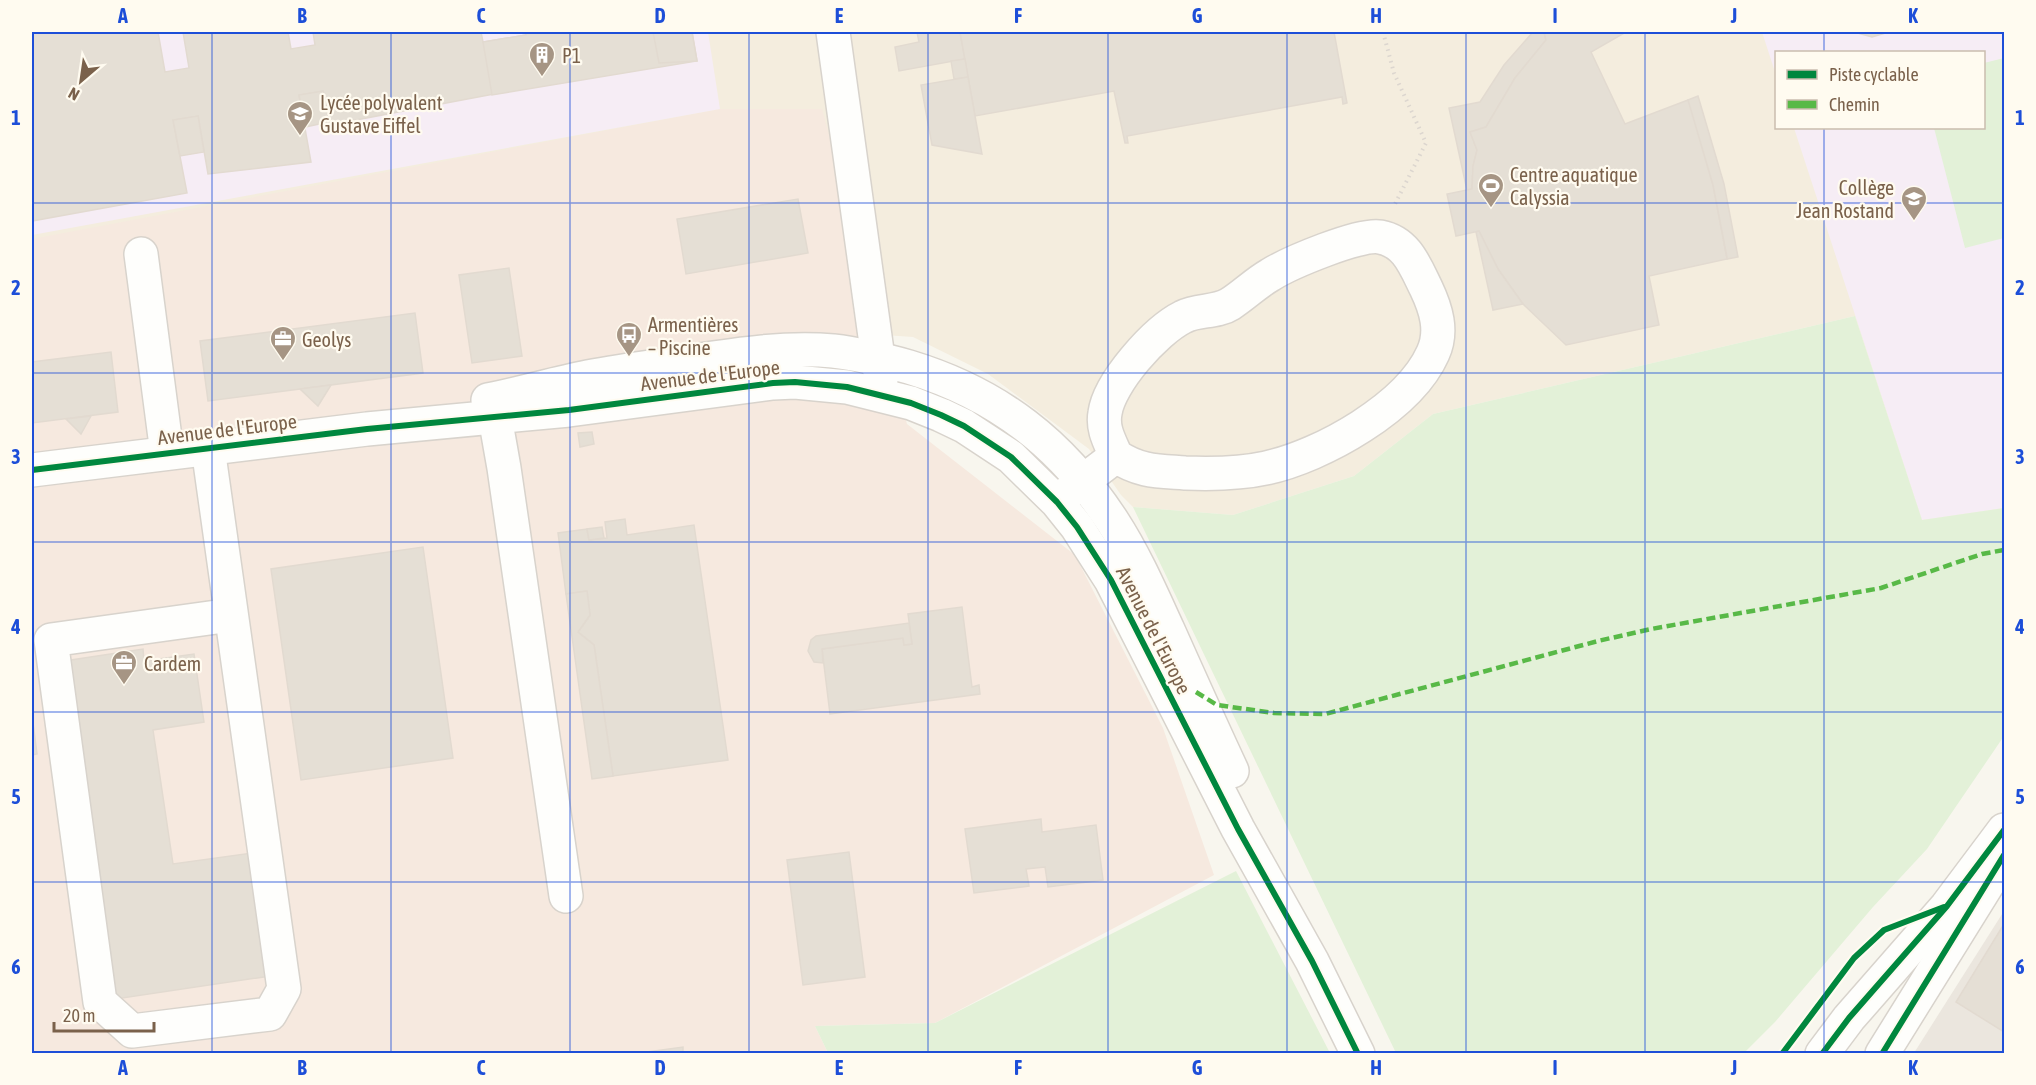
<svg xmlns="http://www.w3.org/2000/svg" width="2036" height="1085" viewBox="0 0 2036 1085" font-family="'Asap Condensed',sans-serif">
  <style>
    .residential { fill: #f4edde; fill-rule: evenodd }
    .commercial { fill: #f6e9df }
    .industrial { fill: #ebe6de }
    .education { fill: #f6edf5 }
    .green { fill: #e3f1d8 }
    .building { fill: #e5dfd5; stroke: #e2dad0; stroke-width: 1.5 }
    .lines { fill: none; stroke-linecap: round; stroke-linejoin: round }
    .minor-casing { stroke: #d8d3cc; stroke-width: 36 }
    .path { stroke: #dcd6cf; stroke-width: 4; stroke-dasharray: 1.5 4.5; stroke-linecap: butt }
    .minor { stroke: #fefefc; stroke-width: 33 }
    .quiet { stroke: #58b947; stroke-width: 4.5; stroke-dasharray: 9 4.5; stroke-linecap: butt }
    .cycleway-casing { stroke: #fffbf0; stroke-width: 10 }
    .cycleway { stroke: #00873e; stroke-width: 6 }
    .grid { fill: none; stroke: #1d4ed8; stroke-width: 1.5; stroke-opacity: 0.55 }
    .labels { text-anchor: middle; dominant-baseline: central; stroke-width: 4.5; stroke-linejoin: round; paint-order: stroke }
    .poi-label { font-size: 20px; fill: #7a614b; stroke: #fffbf0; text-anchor: start }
    .street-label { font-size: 20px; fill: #7a614b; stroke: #fffbf0 }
    .neatline { fill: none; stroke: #1d4ed8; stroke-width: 2 }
    .grid-label { font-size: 20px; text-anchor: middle; font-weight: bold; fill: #1d4ed8 }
  </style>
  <rect width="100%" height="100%" fill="#f8f6ee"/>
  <path class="residential" d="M32,32H2004V508L1922,520L1855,316L1433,414L1354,476L1233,515L1133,507L1121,495L1089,449L988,374L913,337L855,333L32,437ZM1776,52H1984V128H1776Z"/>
  <polygon class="commercial" points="720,109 822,109 907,424 1075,555 1163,728 1214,875 935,1023 815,1026 828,1053 32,1054 32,239"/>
  <polygon class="industrial" points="2004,911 2004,1053 1914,1053"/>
  <g class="education">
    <polygon points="32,32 708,32 720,109 32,235"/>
    <polygon points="1762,32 2004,32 2004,508 1922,520 1794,128 1984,128 1984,52 1776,52 1776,75"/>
  </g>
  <g class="green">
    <polygon points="2004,58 2004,238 1965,248 1934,128 1984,128 1984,63"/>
    <polygon points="1855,316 1922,520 2004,508 2004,736 1927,849 1873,907 1775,1022 1744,1053 1396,1053 1133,507 1233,515 1354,476 1433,414"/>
    <polygon points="1236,871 1330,1053 828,1053 815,1026 935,1023"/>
  </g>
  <g class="building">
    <polygon points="32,32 158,32 165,72 189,68 183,32 288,32 291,49 315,45 313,32 481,32 483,42 526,35 525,32 653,32 659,63 329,125 323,91 299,95 311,162 208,174 198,116 173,120 187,193 32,221"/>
    <polygon points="525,32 692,32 697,61 492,95 483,42 526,35"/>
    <polygon points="653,32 692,32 697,61 659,63"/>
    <polygon points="917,32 960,32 965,59 899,71 895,47 919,42"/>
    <polygon points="960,32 1334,32 1347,103 1343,104 1342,97 1127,136 1128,143 1125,143 1114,91 975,116"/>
    <polygon points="1533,32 1544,32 1546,40 1515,78 1486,127 1470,132 1477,150 1473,166 1472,189 1467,190 1449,108 1480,102 1504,65"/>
    <polygon points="1544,32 1626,32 1591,52 1625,124 1688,100 1690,105 1713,185 1727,259 1649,276 1659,325 1566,345 1523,304 1498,269 1479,231 1456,236 1447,194 1472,189 1473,166 1477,150 1470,132 1486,127 1515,78 1546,40"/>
    <polygon points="1854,32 1889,32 1872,37"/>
    <polygon points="965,59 968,77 954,79 951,61"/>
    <polygon points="968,77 975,116 982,154 932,145 921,85"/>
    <polygon points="323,91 329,122 305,127 299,95"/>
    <polygon points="1698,96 1724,184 1738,257 1727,259 1727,257 1713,185 1688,100"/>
    <polygon points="198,116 204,152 180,156 173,120"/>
    <polygon points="798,199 808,253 686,274 677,219"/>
    <polygon points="1479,231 1498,269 1523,304 1493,310 1476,232"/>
    <polygon points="509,268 522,356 472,363 459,275"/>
    <polygon points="415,313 423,373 208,401 200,341"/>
    <polygon points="111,352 118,412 32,423 32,362"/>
    <polygon points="331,385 318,406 300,389"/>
    <polygon points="91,416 81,434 66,419"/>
    <polygon points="592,432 594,444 580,447 578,433"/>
    <polygon points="625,519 627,535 694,525 728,760 613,776 594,645 578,632 590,615 587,591 566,594 558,533 587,529 589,540 607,538 605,522"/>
    <polygon points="602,527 604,538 589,540 587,529"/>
    <polygon points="423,547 453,758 301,780 271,569"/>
    <polygon points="587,591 590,615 578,632 594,645 613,776 592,779 566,594"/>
    <polygon points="962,607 972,687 979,685 980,694 830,714 822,649 903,638 904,645 912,644 908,614"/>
    <polygon points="909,623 912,644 904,645 903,638 822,649 823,663 814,662 808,651 811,640 816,636"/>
    <polygon points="143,649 144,661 194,654 204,722 153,730 173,864 252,853 270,976 109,1000 58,662"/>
    <polygon points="32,715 37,754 32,755"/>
    <polygon points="1041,819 1042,832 1096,825 1103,880 1048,887 1045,867 1026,869 1029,886 974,893 965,829"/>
    <polygon points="849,852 865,977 803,985 787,860"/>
    <polygon points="2004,924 2004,1032 1956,1002"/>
    <polygon points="683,1047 683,1054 632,1054"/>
  </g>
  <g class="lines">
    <defs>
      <g id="minor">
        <polyline points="833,32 881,380"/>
        <polyline points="141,254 167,453"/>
        <path d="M488,400C522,393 554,384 588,377C622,370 658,366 693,361C739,354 786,347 833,351C859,354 884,360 909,367C998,394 1062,444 1113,522C1135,556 1151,593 1168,630C1189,677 1210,724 1232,771"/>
        <polyline points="492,400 504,468 566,896"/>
        <polyline points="208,448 284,989 270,1014 132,1031 100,1002 51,640 231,615"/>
        <polyline points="32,470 367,429 569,410 773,383 795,382 847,387 911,403 941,415 964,426 1011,457 1057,502 1077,527 1111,580 1238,829 1312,961 1358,1054"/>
        <path d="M1065,495L1116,456C1140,472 1158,471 1185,473C1212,474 1239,474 1266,468C1322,456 1409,407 1433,353C1443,331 1436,309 1426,288C1415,266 1407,242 1380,237C1360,233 1289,263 1270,275C1256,283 1244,295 1230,304C1216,313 1198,309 1183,317C1155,331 1109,383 1105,413C1102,429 1110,442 1116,456"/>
        <polyline points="1822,1054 1849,1018 1947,906 2004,830"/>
        <polyline points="1882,1054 1992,877"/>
      </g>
    </defs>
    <use href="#minor" class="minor-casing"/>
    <polyline class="path" points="1383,32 1394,73 1426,143 1394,206"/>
    <use href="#minor" class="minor"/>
    <polyline class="quiet" points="1196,692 1217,705 1274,713 1325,714 1598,641 1651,629 1881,588 1982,554 2004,550"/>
    <defs>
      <g id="cycleway">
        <polyline points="32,470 367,429 569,410 773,383 795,382 847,387 911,403 941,415 964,426 1011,457 1057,502 1077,527 1111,580 1238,829 1312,961 1358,1054"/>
        <polyline points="1782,1054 1854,958 1884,930 1944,907"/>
        <polyline points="1822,1054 1849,1018 1947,906 2004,830"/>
        <polyline points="1882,1054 2004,855"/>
      </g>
    </defs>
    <use href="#cycleway" class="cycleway-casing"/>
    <use href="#cycleway" class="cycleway"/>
  </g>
  <path class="grid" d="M212,32V1054M391,32V1054M570,32V1054M749,32V1054M928,32V1054M1108,32V1054M1287,32V1054M1466,32V1054M1645,32V1054M1824,32V52M1824,128V1054M32,203H2004M32,373H2004M32,542H2004M32,712H2004M32,882H2004"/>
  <defs>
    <symbol id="building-pin" viewBox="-11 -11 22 30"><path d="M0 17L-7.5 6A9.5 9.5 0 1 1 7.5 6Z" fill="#a69584" stroke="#fffbf0"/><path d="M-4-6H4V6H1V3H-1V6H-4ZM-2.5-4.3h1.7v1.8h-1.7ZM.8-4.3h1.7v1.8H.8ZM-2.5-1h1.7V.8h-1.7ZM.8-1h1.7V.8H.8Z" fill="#fff"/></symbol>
    <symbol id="school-pin" viewBox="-11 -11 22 30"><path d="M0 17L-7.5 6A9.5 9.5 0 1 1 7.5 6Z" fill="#a69584" stroke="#fffbf0"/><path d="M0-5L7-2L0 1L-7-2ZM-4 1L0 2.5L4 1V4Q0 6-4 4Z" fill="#fff"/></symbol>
    <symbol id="stadium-pin" viewBox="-11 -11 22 30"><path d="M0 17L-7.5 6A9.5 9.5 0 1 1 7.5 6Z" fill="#a69584" stroke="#fffbf0"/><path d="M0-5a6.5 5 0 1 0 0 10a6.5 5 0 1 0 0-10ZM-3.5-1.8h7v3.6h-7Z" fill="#fff"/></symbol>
    <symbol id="bus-pin" viewBox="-11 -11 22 30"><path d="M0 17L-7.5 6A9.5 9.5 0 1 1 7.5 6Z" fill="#a69584" stroke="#fffbf0"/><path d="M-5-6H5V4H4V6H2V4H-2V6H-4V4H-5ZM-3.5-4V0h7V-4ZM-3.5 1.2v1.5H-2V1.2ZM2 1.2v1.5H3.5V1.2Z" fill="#fff"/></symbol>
    <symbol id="office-pin" viewBox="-11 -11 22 30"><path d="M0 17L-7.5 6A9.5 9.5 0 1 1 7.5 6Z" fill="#a69584" stroke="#fffbf0"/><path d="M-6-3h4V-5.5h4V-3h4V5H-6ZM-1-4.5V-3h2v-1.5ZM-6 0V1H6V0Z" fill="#fff"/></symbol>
  </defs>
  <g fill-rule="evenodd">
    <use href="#building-pin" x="527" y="40" width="30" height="40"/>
    <use href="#school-pin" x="285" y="99" width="30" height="40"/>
    <use href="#stadium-pin" x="1476" y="171" width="30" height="40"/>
    <use href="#school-pin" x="1899" y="184" width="30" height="40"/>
    <use href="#bus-pin" x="614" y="320" width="30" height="40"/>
    <use href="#office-pin" x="268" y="324" width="30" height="40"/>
    <use href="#office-pin" x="109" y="648" width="30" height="40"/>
  </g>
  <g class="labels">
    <g class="poi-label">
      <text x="562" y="55">P1</text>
      <text x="320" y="102">Lycée polyvalent<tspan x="320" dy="23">Gustave Eiffel</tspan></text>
      <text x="1510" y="174">Centre aquatique<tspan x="1510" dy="23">Calyssia</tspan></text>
      <text x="1894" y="187" text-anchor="end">Collège<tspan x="1894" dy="23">Jean Rostand</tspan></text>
      <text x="648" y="324">Armentières<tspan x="648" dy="23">– Piscine</tspan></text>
      <text x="302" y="339">Geolys</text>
      <text x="144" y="663">Cardem</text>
    </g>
    <g class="street-label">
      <text transform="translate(710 375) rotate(-7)">Avenue de l'Europe</text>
      <text transform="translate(227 429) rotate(-7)">Avenue de l'Europe</text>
      <text transform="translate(1154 630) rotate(63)">Avenue de l'Europe</text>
    </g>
  </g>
  <rect width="2036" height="1085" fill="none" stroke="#fffbf0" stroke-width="66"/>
  <rect x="1775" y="51" width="210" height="78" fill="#fffbf0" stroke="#cabdae" stroke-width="1.5"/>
  <rect x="1787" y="70" width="30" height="9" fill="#00873e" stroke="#cabdae" stroke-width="1.5"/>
  <text x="1829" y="81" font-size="18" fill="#7a614b">Piste cyclable</text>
  <rect x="1787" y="100" width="30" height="9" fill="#58b947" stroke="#cabdae" stroke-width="1.5"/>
  <text x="1829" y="111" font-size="18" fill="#7a614b">Chemin</text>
  <g transform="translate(81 81) rotate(209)" stroke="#fffbf0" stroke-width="4.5" paint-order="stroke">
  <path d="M0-4.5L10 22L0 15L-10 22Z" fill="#7a614b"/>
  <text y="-9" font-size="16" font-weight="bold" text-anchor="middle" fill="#7a614b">N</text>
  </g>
  <path d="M54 1022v9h100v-9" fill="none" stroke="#7a614b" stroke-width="3"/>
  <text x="63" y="1022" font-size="18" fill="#7a614b" stroke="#fffbf0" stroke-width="4.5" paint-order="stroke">20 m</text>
  <rect x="33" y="33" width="1970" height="1019" class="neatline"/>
  <g class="grid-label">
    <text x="123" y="23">A</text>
    <text x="302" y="23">B</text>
    <text x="481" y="23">C</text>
    <text x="660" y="23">D</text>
    <text x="839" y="23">E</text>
    <text x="1018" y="23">F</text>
    <text x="1197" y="23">G</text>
    <text x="1376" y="23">H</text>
    <text x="1555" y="23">I</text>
    <text x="1734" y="23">J</text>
    <text x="1913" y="23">K</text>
    <text x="16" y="125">1</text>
    <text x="2020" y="125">1</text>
    <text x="16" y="295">2</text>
    <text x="2020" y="295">2</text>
    <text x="16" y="464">3</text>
    <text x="2020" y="464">3</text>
    <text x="16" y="634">4</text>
    <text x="2020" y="634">4</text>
    <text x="16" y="804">5</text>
    <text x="2020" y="804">5</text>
    <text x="16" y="974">6</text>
    <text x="2020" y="974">6</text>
    <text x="123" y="1075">A</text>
    <text x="302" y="1075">B</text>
    <text x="481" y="1075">C</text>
    <text x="660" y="1075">D</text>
    <text x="839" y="1075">E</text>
    <text x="1018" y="1075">F</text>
    <text x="1197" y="1075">G</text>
    <text x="1376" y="1075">H</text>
    <text x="1555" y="1075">I</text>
    <text x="1734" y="1075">J</text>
    <text x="1913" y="1075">K</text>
  </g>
</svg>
